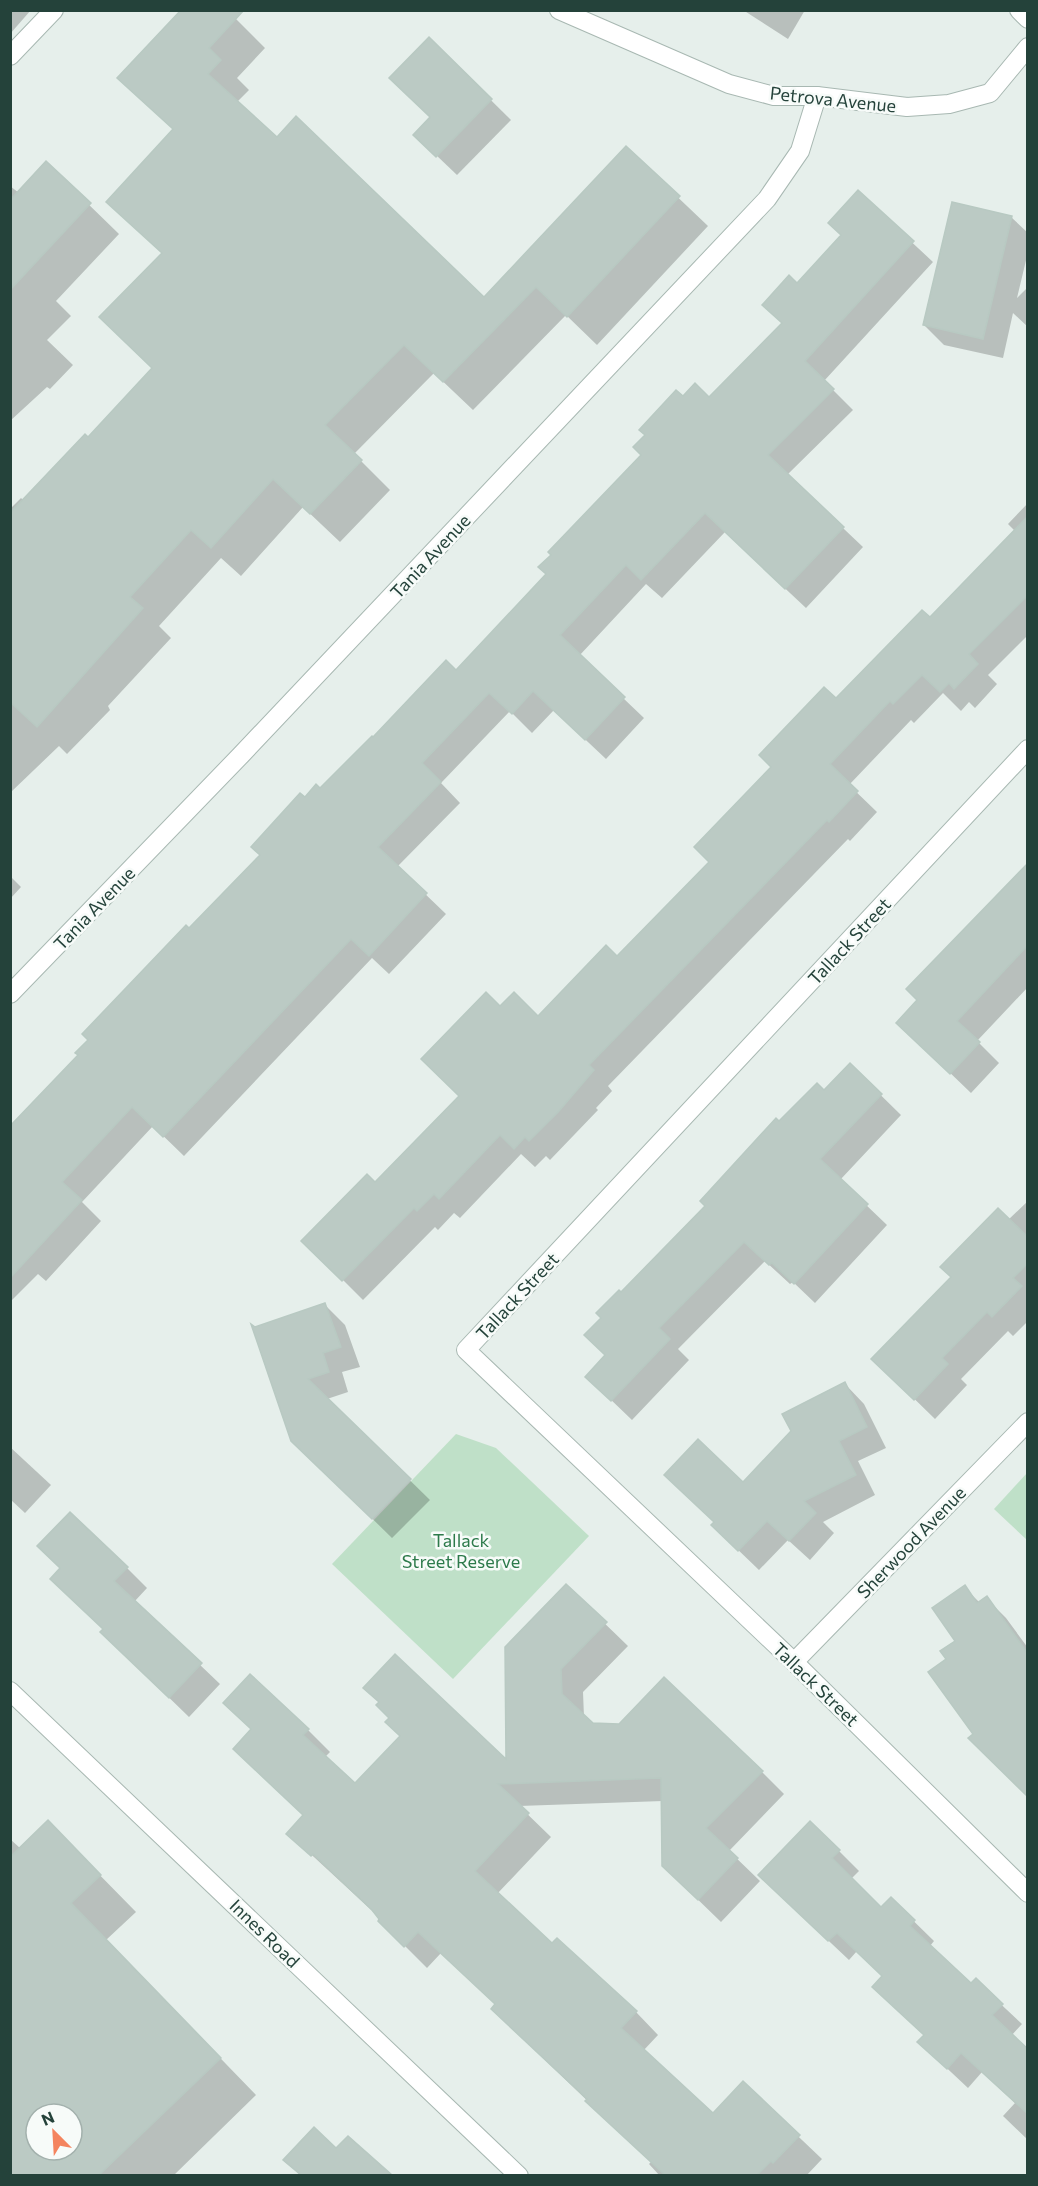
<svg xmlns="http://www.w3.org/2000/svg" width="1038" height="2186" viewBox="0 0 1038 2186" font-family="Commissioner,sans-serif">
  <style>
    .green { fill: #bfe0c8 }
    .shadow { fill: #0003; fill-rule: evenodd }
    .building { fill: #bbcac4; stroke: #b8c9c2; stroke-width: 1.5; fill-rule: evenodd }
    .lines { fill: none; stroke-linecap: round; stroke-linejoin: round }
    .minor-casing { stroke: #a8b8b2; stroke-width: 20 }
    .minor { stroke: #fff; stroke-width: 18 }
    .labels { text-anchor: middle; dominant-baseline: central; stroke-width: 5; stroke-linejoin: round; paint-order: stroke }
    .street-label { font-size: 18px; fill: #24423a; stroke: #f7fbf9 }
    .park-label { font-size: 18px; fill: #2d7a4b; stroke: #f7fbf9 }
  </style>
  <rect width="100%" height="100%" fill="#e6efeb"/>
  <g class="green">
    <polygon points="456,1434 496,1448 589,1536 453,1679 332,1564"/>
    <polygon points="1027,1473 1027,1540 994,1509"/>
  </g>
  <g class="shadow">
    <polygon points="10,10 31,10 10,34"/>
    <polygon points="227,10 265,48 237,78 249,90 237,102 277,139 484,299 626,148 708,226 597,345 566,315 473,410 434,373 354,454 390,490 340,542 303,507 241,576 221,558 159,626 171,638 108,706 110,710 67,754 59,746 10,793 10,509 21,498 24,501 88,439 154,368 163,254 108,202 174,130 119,78"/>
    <polygon points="743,10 805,10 788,39"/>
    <polygon points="429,39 511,120 457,175 435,154"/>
    <polygon points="46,163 119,234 56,301 71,316 47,340 73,365 50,389 47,387 10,421 10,186 19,193"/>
    <polygon points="858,192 933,262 824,381 853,410 787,475 863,547 806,608 725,532 662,598 646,584 579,656 644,718 606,759 554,710 532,733 510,711 441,783 460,803 397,867 446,914 389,974 372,958 184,1156 153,1126 82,1202 101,1221 46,1281 38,1274 10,1302 10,1153 80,1055 189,930 262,855 305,799 320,790 373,739 456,672 547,574 643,455 683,398 709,399 783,324 797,285 843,236"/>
    <polygon points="1011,217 1028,233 1028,252 1017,298 1028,287 1028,327 1013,313 1003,358 944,345 924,325"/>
    <polygon points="1028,503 1028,635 988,675 997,684 975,708 969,702 961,711 943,693 914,723 911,720 849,785 877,812 850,841 848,839 608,1086 612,1091 596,1108 598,1110 550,1160 546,1156 535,1167 521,1154 460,1218 454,1213 438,1230 435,1227 363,1300 304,1241 375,1184 461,1096 500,1008 538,1018 617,958 711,862 836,700 930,619 1015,531 1008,524"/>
    <polygon points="1028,864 1028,987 977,1041 999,1063 971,1093 918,1042 919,1000"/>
    <polygon points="10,876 21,887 10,899"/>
    <polygon points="850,1065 901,1115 840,1180 887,1225 815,1303 793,1282 790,1284 765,1261 678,1349 689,1360 632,1420 607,1396 607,1356 603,1318 621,1294 707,1206 779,1123 824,1092"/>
    <polygon points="1028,1201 1028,1321 1013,1336 1008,1331 961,1379 967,1385 935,1419 893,1378 1008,1220"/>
    <polygon points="325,1305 345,1325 360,1367 342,1372 348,1392 327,1399 430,1500 392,1538 292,1440"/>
    <polygon points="845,1384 864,1404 886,1448 858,1461 875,1495 823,1522 834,1533 810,1560 788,1540 759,1570 733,1545 744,1484 793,1431"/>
    <polygon points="10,1447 51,1485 25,1513 10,1499"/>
    <polygon points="62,1568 127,1568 147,1588 134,1602 220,1684 189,1717 122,1652"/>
    <polygon points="566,1586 628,1646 583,1692 584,1717 592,1725 762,1772 784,1794 729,1851 760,1881 721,1922 687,1889 663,1801 519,1806 551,1837 497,1894 552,1945 636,2012 658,2035 643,2051 713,2115 743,2084 822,2159 806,2176 660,2176 649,2164 651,2162 515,2031 497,2005 441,1953 427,1968 380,1921 381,1919 288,1833 305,1815 257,1771 308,1730 330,1752 325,1757 355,1785 508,1763"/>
    <polygon points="964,1587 980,1603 986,1598 1006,1618 1028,1648 1028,1797 970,1738 975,1734 948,1660 957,1642"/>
    <path d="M10,1839L21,1849L84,1859L136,1912L106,1940L256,2095L173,2176H10ZM36,2114H72V2150H36Z"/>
    <polygon points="839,1851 859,1871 851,1879 881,1909 891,1899 934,1941 930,1946 972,1985 976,1981 1022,2024 1011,2036 1028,2051 1028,2140 1003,2116 1015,2103 982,2072 968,2088 919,2042 925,2036 884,1977 857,1951 849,1960 780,1895"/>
    <polygon points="348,2138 389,2176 301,2176 286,2160 336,2150"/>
  </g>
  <g class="building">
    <polygon points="181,10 244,10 209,48 221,60 208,74 277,137 296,116 484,297 626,146 680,196 567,317 536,287 443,382 404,345 325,425 362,460 310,514 273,479 211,548 191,530 130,597 143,608 37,727 10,702 10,513 85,434 88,437 152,368 99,317 162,253 106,202 173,129 117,78"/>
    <polygon points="429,37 492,99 436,157 413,135 430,117 389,78"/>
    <polygon points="46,161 91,203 10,290 10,200"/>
    <polygon points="858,190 914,241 805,361 834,389 768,455 844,527 785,589 705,513 641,580 626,565 560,635 625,697 585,740 533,691 512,714 489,693 422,763 441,782 378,847 427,893 369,956 351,939 163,1137 132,1107 62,1182 82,1200 10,1278 10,1126 78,1055 75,1053 88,1040 82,1034 186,925 189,928 260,855 251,847 300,793 305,797 316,784 320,788 372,736 373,737 446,660 456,670 546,574 538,567 551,555 548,552 641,455 633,447 645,435 639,430 676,390 683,396 695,383 709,397 782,323 762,305 789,275 797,283 841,235 828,223"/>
    <polygon points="952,202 1012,216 983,339 923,325"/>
    <polygon points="1028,516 1028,595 969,654 978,664 954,689 949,683 940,692 922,675 893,704 890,701 830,764 858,791 829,822 827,820 589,1065 594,1070 559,1111 529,1141 525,1137 514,1149 500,1135 439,1199 434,1194 417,1211 414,1208 342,1281 301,1241 367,1174 375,1182 459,1096 421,1059 486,992 500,1006 514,992 538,1016 606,945 617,956 709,862 694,847 771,767 759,755 824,687 836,698 922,610 930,617"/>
    <polygon points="1028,863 1028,945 957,1021 980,1042 950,1074 896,1023 917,1000 906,989"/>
    <polygon points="850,1063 882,1094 820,1159 868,1204 794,1284 772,1263 769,1265 744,1242 659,1328 670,1339 611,1401 585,1377 605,1355 584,1335 601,1318 596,1313 619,1290 621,1292 705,1206 700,1201 776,1118 779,1121 817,1083 824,1090"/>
    <polygon points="998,1208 1028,1237 1028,1263 1013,1278 1022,1286 992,1317 987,1312 942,1358 948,1364 914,1400 871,1359 951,1277 940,1267"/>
    <polygon points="325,1303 341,1347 323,1353 329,1372 308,1379 411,1479 372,1519 291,1441 251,1324 255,1327"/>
    <polygon points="845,1382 867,1427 839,1441 856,1475 804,1501 816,1513 789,1541 767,1521 738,1551 711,1525 714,1522 664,1475 698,1439 743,1482 791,1431 782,1414"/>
    <polygon points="70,1512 128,1567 114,1581 202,1663 169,1698 100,1632 103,1629 50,1579 60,1568 37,1546"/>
    <polygon points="566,1584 607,1622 561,1669 562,1694 593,1723 619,1724 664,1677 763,1771 706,1828 738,1858 698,1900 662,1866 661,1778 498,1784 529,1813 475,1871 552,1943 557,1938 637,2011 621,2028 713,2113 743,2081 800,2135 773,2163 771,2161 757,2175 665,2175 585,2101 587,2099 491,2009 495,2004 418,1932 404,1947 378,1921 379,1919 372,1910 313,1854 311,1856 286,1834 303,1815 233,1749 251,1729 223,1703 250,1674 309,1729 303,1735 355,1783 400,1736 385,1722 389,1718 376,1705 379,1702 363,1688 395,1654 506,1759 505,1647"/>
    <polygon points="965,1585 977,1603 987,1596 1028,1654 1028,1797 968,1738 973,1734 928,1672 946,1659 940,1651 955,1641 932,1608"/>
    <path d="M48,1820L101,1875L71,1903L221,2058L99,2175H10V1857ZM36,2114H72V2150H36Z"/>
    <polygon points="810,1821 840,1850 832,1858 881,1907 891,1897 915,1920 910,1926 971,1983 976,1978 1003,2004 992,2015 1028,2049 1028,2114 961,2053 947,2069 917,2042 924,2035 872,1987 882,1976 837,1933 828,1941 758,1875"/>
    <polygon points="314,2127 336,2148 348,2136 392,2175 301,2175 283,2160"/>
  </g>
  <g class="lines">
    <defs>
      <g id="minor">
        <polyline points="559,10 729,84 774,96 817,96 907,107 949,104 990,93 1028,47"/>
        <polyline points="1019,10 1028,19"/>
        <polyline points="10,56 54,10"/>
        <polyline points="1028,749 466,1350 794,1662 1028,1893"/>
        <polyline points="10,994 241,755 767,199 800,151 817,96"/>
        <polyline points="794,1662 1028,1422"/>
        <polyline points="10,1691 519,2176"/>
      </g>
    </defs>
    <use href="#minor" class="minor-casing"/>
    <use href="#minor" class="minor"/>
  </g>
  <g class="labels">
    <g class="street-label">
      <text transform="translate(833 99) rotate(6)">Petrova Avenue</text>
      <text transform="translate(430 556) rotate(-47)">Tania Avenue</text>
      <text transform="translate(94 908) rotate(-46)">Tania Avenue</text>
      <text transform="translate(849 941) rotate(-47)">Tallack Street</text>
      <text transform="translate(517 1296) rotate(-47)">Tallack Street</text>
      <text transform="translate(911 1542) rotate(-46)">Sherwood Avenue</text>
      <text transform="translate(816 1684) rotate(44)">Tallack Street</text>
      <text transform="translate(265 1933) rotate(44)">Innes Road</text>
    </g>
    <g class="park-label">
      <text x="461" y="1540">Tallack<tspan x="461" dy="21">Street Reserve</tspan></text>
    </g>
  </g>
  <rect width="1038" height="2186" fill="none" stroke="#24423a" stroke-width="24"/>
  <g transform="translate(54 2132) rotate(336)"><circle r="28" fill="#f7fbf9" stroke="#a3b1ad" stroke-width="1.5"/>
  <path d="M0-4.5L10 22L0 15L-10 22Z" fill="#f4845f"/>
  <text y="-9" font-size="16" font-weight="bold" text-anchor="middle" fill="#24423a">N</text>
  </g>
</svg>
